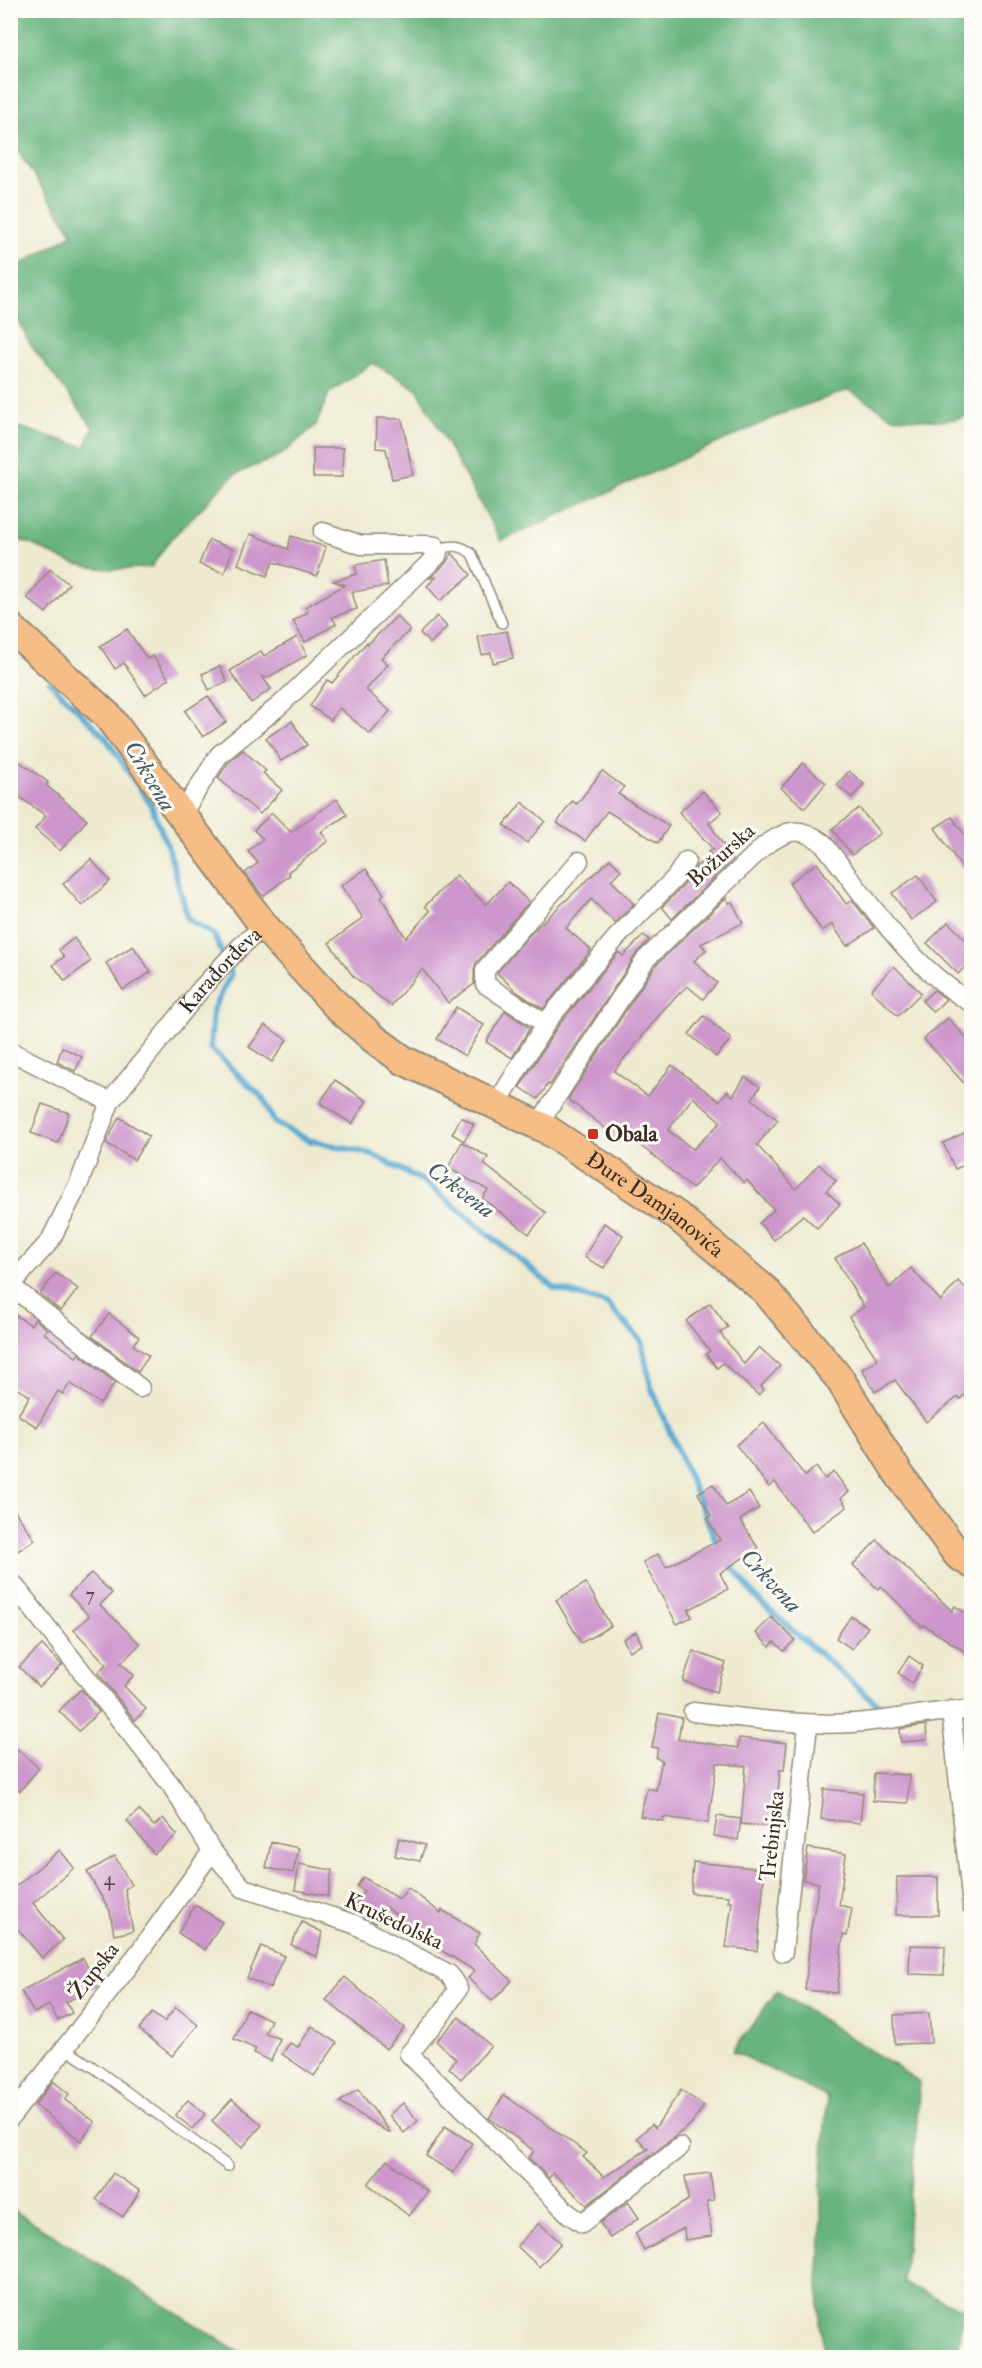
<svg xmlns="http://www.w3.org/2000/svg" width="982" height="2368" viewBox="0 0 982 2368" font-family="'IM FELL Double Pica',serif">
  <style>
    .forest { fill: #67b47e; stroke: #516f4e; stroke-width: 1.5 }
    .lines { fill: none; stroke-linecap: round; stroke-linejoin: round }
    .stream { stroke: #54a8d0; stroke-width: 6 }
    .building { fill: #cd96cc; fill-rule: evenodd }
    .service-casing { stroke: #948a77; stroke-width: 12 }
    .minor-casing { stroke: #948a77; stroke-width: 21 }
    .primary-casing { stroke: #948a77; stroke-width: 32 }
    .service { stroke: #fff; stroke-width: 9 }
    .minor { stroke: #fff; stroke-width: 18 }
    .primary { stroke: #f6be86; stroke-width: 28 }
    .poi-dot { fill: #c8321e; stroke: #fdfcf7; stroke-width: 2 }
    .labels { text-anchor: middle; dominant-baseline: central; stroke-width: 6; stroke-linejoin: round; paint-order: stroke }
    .number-label { font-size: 20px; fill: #60454a }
    .street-label { font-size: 22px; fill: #3b2a1e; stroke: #fdfcf7 }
    .poi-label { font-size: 22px; font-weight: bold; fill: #3b2a1e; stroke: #fdfcf7; text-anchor: start }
    .water-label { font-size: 24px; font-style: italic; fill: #455c65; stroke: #fdfcf7 }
  </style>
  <rect width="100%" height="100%" fill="#fdfcf7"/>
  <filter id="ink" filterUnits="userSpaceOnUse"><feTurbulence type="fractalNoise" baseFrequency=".0167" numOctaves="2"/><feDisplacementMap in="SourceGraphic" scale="12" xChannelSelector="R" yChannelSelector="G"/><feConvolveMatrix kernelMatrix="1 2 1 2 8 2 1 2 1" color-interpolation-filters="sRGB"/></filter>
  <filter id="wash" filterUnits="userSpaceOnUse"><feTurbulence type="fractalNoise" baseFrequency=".008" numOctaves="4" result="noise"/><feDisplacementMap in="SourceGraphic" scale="24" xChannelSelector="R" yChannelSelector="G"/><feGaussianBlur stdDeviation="1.35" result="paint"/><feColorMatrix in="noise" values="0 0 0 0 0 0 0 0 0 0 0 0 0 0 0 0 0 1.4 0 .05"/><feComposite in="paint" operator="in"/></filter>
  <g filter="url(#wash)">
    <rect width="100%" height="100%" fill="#eeead0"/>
    <g class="forest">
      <path d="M11,10L971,11V416L942,421L893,417L849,390L791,410L501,541L417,389L373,363L329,393L316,425L281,455L234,475L170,540L151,567C122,570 96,571 67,561C48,555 31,539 11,540V425L85,447L93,427L30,344L11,307V270L73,234L11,141Z"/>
      <polygon points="777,1991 920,2082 903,2283 963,2309 958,2357 825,2357 820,2323 818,2283 821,2239 821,2185 827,2097 733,2051"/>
      <polygon points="10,2208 247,2357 11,2357"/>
    </g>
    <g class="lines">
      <g class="stream">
        <polyline points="50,682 106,738 151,805 170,853 188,919 214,935 231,974 213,1010 210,1048 264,1099 274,1122 308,1140 371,1154 425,1182 554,1288 606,1303 641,1340 651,1387 719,1548"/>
        <polyline points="728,1561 757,1599 885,1711 944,1700 972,1699"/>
      </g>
    </g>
    <g id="blocks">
      <g class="building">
        <polygon points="377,418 402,419 413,475 392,479 386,449 376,448"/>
        <polygon points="313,448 343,448 342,477 313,477"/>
        <polygon points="250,534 288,549 291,536 326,547 317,576 273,562 267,576 238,564"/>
        <polygon points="209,540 233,549 224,573 199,564"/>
        <polygon points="452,553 471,575 440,601 427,586 436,577 430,578 445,564"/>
        <polygon points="384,560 388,586 352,592 357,609 332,617 336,624 305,642 293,621 308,612 305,607 345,585 333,581 357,574 355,565"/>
        <polygon points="50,569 69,584 46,613 27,598"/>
        <polygon points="397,616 410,630 381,658 388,664 366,690 390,711 370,734 339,708 331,720 310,706 327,680 332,683 367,642 368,644"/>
        <polygon points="437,616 447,627 430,644 420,633"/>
        <polygon points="127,629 147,659 153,656 169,679 145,695 124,663 115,669 100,646"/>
        <polygon points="507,631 513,658 493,663 491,653 482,655 478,637"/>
        <polygon points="297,637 307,655 267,678 262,676 271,689 251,703 230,671 261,651 264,656"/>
        <polygon points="220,666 227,682 209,690 202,674"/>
        <polygon points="208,696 226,722 203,737 185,711"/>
        <polygon points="292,721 307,745 281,761 266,738"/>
        <polygon points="243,750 266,771 263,773 282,790 260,814 218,778 228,763"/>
        <polygon points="20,762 48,782 46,785 87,820 60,851 35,829 46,816 10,790 10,776"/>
        <polygon points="803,763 826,783 805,808 781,788"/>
        <polygon points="602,771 624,787 618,794 669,826 658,843 607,811 585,841 557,823 572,801 577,804"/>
        <polygon points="849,771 864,784 852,798 837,785"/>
        <polygon points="703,791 722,812 709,823 733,860 672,919 662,907 684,885 696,866 711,856 708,852 713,849 679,812"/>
        <polygon points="337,799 347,815 321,832 328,841 288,872 290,875 263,896 245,873 258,863 248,851 263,839 254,830 272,813 291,832"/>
        <polygon points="522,802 545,821 527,843 504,825"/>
        <polygon points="859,808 880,833 852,855 832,829"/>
        <polygon points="952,817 972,845 972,862 962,868 935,828"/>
        <polygon points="91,859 110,881 82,906 63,884"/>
        <polygon points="610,859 621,870 611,880 634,904 615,923 591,899 566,928 591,950 543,1009 517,992 497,973 531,933"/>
        <polygon points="817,863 846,904 852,900 874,928 847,946 832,924 822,931 789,883"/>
        <polygon points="366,869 384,894 381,897 406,938 430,911 425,906 456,875 486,905 508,882 529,902 476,963 474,970 474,984 448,1003 422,969 391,1006 353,976 329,943 363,918 341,886"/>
        <polygon points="918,875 937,902 911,920 892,893"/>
        <path d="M726,898L729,903L732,902L743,923L701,944L706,950L694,961L717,983L703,999L687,986L665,1008L614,1071L648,1096L672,1065L719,1101L727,1091L733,1096L745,1077L760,1087L752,1099L778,1120L757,1145L796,1189L819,1164L836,1181L826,1191L840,1204L817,1228L803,1215L774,1240L759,1223L774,1210L747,1180L744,1183L720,1158L692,1189L658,1159L622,1132L618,1138L568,1099L655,966ZM693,1097L721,1122L693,1149L668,1130Z"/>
        <polygon points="948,922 972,946 972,960 958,974 927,943"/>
        <polygon points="644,935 649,940 637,953 550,1085 548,1084 538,1099 520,1087 557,1027 619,952 623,956"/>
        <polygon points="74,938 91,961 65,981 53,965 64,957 59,950"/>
        <polygon points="133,946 151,972 123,990 106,963"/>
        <polygon points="894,966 921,993 898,1016 871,990"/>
        <polygon points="934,990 946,999 933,1012 922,1001"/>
        <polygon points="456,1007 484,1025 465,1056 437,1039"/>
        <polygon points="505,1011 530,1028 512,1058 486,1042"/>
        <polygon points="704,1016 731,1039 716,1057 689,1034"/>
        <polygon points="948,1018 972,1044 972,1092 924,1039"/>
        <polygon points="265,1025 287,1040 272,1062 249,1047"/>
        <polygon points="62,1047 82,1057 75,1071 57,1062"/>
        <polygon points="335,1080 367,1101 352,1124 320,1103"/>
        <polygon points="42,1104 69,1113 58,1143 31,1133"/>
        <polygon points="119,1117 149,1136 134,1160 106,1143"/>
        <polygon points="461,1117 474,1124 464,1141 452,1134"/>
        <polygon points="972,1129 972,1162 955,1169 943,1143"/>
        <polygon points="462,1142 488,1157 484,1164 546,1213 529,1234 482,1198 488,1190 448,1168"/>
        <polygon points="604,1223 623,1235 604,1268 584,1257"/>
        <polygon points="861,1243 889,1288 911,1268 941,1301 958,1281 972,1294 972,1388 960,1399 958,1397 926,1422 895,1380 875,1392 862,1369 878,1360 849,1317 864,1307 835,1258"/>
        <polygon points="56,1273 78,1289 61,1311 40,1294"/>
        <polygon points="710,1303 728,1327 720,1333 744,1364 759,1347 780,1366 761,1386 764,1390 758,1395 723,1363 717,1368 706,1354 710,1351 686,1321"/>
        <polygon points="10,1312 31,1325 35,1319 47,1329 44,1333 76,1357 79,1354 115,1383 100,1404 70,1383 63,1394 58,1391 37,1427 18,1415 30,1396 10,1385"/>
        <polygon points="109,1314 139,1337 133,1345 149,1356 138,1372 92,1336"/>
        <polygon points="764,1423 805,1476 816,1467 825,1479 834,1472 849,1492 841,1498 847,1507 812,1532 775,1482 769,1487 736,1445"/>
        <polygon points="713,1484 726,1506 749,1492 759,1508 740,1520 758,1548 720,1573 728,1589 688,1610 692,1617 677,1624 643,1562 658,1554 666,1567 720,1540 707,1518 711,1516 698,1493"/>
        <polygon points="10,1504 35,1540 10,1556"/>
        <polygon points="877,1540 952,1611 955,1606 972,1617 972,1656 924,1625 922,1627 881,1586 878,1589 853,1565"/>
        <polygon points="91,1573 112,1593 100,1605 140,1644 121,1663 134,1675 124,1686 146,1709 135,1720 98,1673 106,1664 74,1630 89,1616 69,1595"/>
        <polygon points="586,1583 611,1626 581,1643 556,1600"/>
        <polygon points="851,1616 868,1627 852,1649 836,1638"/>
        <polygon points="771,1617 795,1640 784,1651 774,1642 770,1647 756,1633"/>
        <polygon points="636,1632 642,1645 629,1651 623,1639"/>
        <polygon points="42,1645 62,1665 39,1687 19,1667"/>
        <polygon points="693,1651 726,1663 716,1692 683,1681"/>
        <polygon points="909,1656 923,1666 912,1683 898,1673"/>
        <polygon points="80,1690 82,1690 99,1712 79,1731 59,1711"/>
        <polygon points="659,1713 682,1718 678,1739 738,1748 739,1738 787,1743 784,1770 780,1770 775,1827 741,1824 746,1766 717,1763 708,1823 664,1817 663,1821 640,1816 647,1788 656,1790 662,1760 656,1758 658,1748 652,1747"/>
        <polygon points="926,1725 927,1740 901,1742 900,1729"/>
        <polygon points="10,1743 39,1768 20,1791 10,1783"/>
        <polygon points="874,1773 909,1775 908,1803 873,1801"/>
        <polygon points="824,1789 863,1793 860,1823 821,1819"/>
        <polygon points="139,1810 154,1826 163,1818 177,1835 154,1854 127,1821"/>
        <polygon points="717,1816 741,1819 738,1840 714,1836"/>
        <polygon points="399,1838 425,1845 420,1861 395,1856"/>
        <polygon points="271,1842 299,1848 293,1873 266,1868"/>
        <polygon points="808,1848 846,1854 839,1905 852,1908 847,1936 843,1935 837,1993 805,1990 811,1928 819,1883 803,1880"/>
        <polygon points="60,1850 74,1868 33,1903 63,1940 42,1958 10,1920 10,1891"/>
        <polygon points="115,1856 131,1885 125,1889 133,1931 114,1935 110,1911 87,1872"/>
        <polygon points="693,1862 765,1869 757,1951 726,1947 732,1902 728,1902 729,1896 691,1893"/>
        <polygon points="299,1864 332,1870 328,1896 295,1890"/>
        <polygon points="363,1877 399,1899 408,1888 441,1913 442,1910 480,1933 474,1944 512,1981 492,2001 468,1978 475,1971 434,1946 435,1943 386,1907 376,1923 353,1908 364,1891 357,1886"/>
        <polygon points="897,1877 938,1877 938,1915 896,1915"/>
        <polygon points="195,1905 222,1922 205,1950 178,1933"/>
        <polygon points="302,1922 322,1932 317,1957 291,1945"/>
        <polygon points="910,1945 945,1946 944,1975 909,1974"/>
        <polygon points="261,1946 284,1956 270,1988 247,1978"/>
        <polygon points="83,1958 97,1986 66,2002 72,2013 58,2020 49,2005 34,2013 21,1991"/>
        <polygon points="345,1977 404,2028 386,2049 326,2000"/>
        <polygon points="176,2007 198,2025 172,2056 139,2029 152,2013 164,2022"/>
        <polygon points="247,2009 271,2020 265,2033 280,2039 271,2061 254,2053 256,2049 234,2039"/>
        <polygon points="929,2013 931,2043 895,2044 894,2015"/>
        <polygon points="459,2017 491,2046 461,2079 449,2068 456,2059 436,2041"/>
        <polygon points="312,2026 337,2043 314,2076 282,2054 290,2043 298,2047"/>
        <polygon points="53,2081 69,2094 65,2100 95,2122 81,2141 35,2105"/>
        <polygon points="358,2089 390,2132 389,2133 340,2102"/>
        <polygon points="681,2090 704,2106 691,2124 587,2205 553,2173 549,2178 529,2158 534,2151 489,2118 504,2095 587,2153 583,2157 604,2177 648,2149 637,2138 652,2124 655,2128"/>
        <polygon points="232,2099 262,2125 242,2148 212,2121"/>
        <polygon points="188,2100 205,2114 193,2129 175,2115"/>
        <polygon points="403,2103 418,2121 404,2133 389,2115"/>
        <polygon points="445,2126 472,2143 453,2173 426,2156"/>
        <polygon points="387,2160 428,2192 409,2216 368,2184"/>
        <polygon points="113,2173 140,2191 123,2217 96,2199"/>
        <polygon points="710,2173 714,2200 707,2201 712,2236 685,2240 684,2228 644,2250 635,2233 688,2200 685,2176"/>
        <polygon points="628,2202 639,2218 610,2238 600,2223"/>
        <polygon points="539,2223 561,2243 539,2267 517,2246"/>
      </g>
    </g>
  </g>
  <g filter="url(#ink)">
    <use href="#blocks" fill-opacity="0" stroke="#948a77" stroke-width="1.5"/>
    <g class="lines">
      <defs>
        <g id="service">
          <path d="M438,549C451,545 461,544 472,554L502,623"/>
          <polyline points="64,2048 96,2069 228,2166"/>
        </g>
        <g id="minor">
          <polyline points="182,814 219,755 279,706 437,556 438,552 435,546 428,545 361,545 323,532"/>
          <polyline points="545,1024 485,984 485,970 579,861"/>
          <polyline points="10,1051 110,1102"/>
          <polyline points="496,1105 548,1020 617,937 676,877 686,861"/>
          <path d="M538,1125L646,959L764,846C788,830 798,825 823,843C867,899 909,966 972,1003"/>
          <path id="s1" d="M10,1286L50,1241L79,1183L110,1102L201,989L240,947L264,926"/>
          <polyline points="11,1286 140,1388"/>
          <polyline points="10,1580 171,1785 212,1851 243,1888 354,1924 449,1974 458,1989 443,2012 409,2054 569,2214 582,2223 680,2147"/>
          <polyline points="951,1710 972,1906"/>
          <path d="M693,1712C746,1718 799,1726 853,1723C893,1721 931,1710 972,1710"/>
          <polyline points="783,1952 808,1725"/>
          <polyline points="10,2118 129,1966 212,1851"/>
        </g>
        <g id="primary">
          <path id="s2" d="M10,627L108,716L264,926L336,1005L373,1038L403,1060L546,1129L676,1215L765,1290L839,1378L898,1473L958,1555L972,1564"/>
        </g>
      </defs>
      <use href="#service" class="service-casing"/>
      <use href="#minor" class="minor-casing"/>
      <use href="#primary" class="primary-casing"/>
      <use href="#service" class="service"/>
      <use href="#minor" class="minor"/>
      <use href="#primary" class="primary"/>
    </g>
  </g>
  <rect class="poi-dot" x="587" y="1128" width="12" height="12" rx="3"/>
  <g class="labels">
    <g class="number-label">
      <text x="90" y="1594">7</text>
      <text x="109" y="1878">4</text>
    </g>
    <g class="street-label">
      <text transform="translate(721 855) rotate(-42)">Božurska</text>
      <text stroke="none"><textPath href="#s1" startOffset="384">Karađorđeva</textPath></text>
      <text stroke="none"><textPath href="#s2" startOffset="879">Đure Damjanovića</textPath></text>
      <text transform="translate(772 1836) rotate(-84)">Trebinjska</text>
      <text transform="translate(394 1921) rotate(25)">Krušedolska</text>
      <text transform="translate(94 1971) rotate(-52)">Župska</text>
    </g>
    <g class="poi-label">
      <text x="605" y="1134">Obala</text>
    </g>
    <g class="water-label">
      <text transform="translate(150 776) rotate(59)">Crkvena</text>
      <text transform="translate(461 1190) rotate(37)">Crkvena</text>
      <text transform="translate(771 1581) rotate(47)">Crkvena</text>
    </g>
  </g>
  <rect width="982" height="2368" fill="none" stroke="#fdfcf7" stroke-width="36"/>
</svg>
